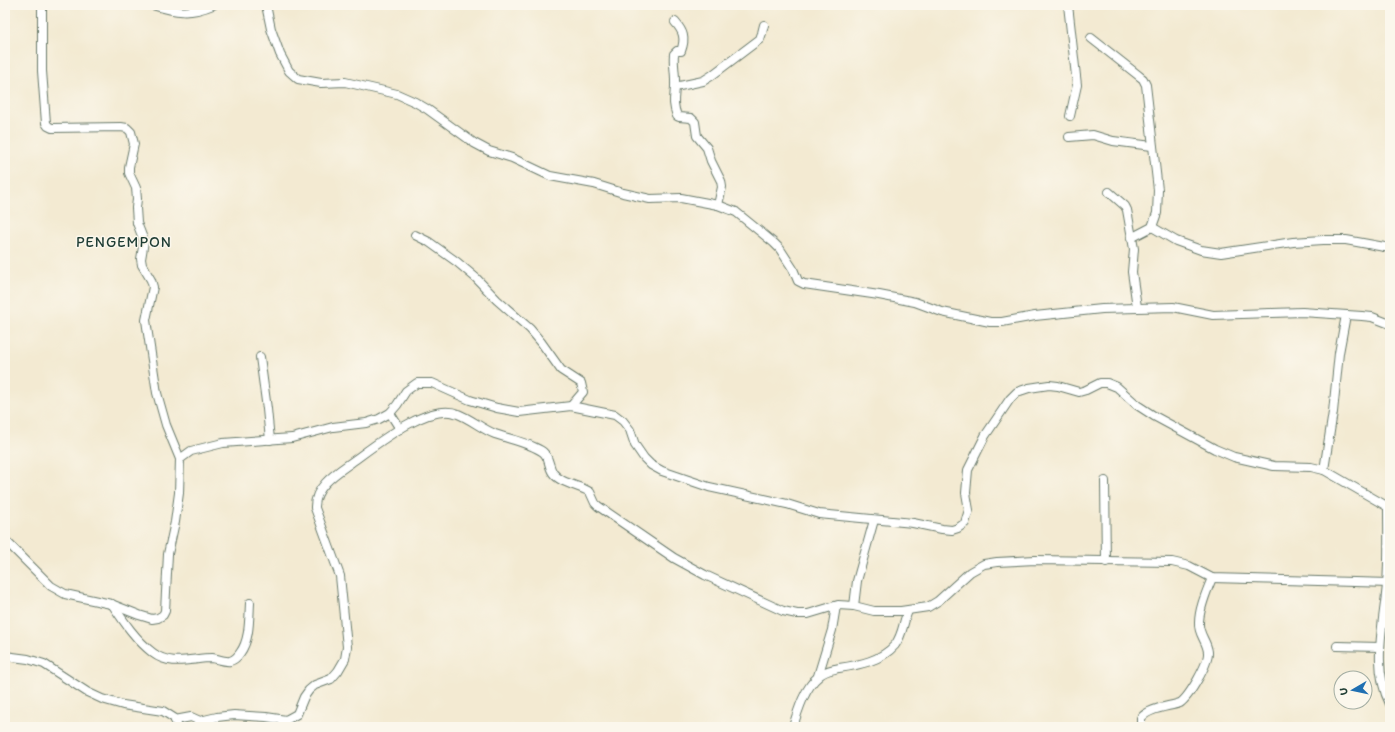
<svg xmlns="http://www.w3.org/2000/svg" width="1395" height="732" viewBox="0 0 1395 732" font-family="Itim,sans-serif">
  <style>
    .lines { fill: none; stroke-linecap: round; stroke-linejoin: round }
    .minor-casing { stroke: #697a6b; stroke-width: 10 }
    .minor { stroke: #fff; stroke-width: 8 }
    .labels { text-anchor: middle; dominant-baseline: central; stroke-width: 3; stroke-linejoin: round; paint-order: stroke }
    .quarter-label { font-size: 15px; letter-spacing: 1px; fill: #1f3d34; stroke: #fbf7ec }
  </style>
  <rect width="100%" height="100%" fill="#fbf7ec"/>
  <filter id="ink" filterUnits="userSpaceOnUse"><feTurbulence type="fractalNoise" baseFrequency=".025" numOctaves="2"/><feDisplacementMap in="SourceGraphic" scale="8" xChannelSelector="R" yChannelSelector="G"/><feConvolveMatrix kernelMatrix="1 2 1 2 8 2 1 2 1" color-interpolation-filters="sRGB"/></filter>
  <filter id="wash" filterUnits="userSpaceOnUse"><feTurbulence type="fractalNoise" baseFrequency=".012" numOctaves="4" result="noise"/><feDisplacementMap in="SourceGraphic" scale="16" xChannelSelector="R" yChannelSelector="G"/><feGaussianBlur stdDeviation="0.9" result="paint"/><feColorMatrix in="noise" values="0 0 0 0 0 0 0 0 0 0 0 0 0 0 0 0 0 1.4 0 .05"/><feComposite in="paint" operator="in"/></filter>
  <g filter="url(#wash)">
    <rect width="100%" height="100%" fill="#f3ead2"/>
  </g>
  <g filter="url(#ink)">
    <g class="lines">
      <defs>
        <g id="minor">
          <polyline points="42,5 42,71 46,123 48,126 52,128 121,127 127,128 131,132 134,144 129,167 129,173 136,188 137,199 136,208 137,223 144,241 141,259 142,265 151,280 153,287 146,320 148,334 157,393 166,425 180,459"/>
          <path d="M152,5C176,12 189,15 213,5"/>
          <polyline points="266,5 271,29 280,54 289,71 298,79 321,83 345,82 397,94 415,102 427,109 474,143 489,151 512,158 550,176 594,184 623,193 650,199 681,198 718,205 736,212 774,243 780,249 793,269 798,281 804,284 879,295 915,302 942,312 990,322 1002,322 1035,316 1102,309 1173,307 1213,315 1302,312 1362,316 1372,317 1390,324"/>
          <polyline points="1068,5 1077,85 1070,116"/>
          <polyline points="1372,5 1376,5"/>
          <path d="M675,22C683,31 686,38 681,51H677L674,54C673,63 675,71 675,80C676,95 671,100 677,116L679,117L691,118L695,122L697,136L707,148L711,161L721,181L722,187L718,205"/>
          <polyline points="1091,38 1138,75 1143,79 1146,85 1158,190 1157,213 1152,227 1131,238"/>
          <polyline points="675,87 703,81 711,76 760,39 762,33 764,25"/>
          <polyline points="1069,137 1093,135 1113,141 1152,146"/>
          <polyline points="1109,192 1125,206 1127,210 1134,249 1132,272 1137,307"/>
          <polyline points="1152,227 1176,241 1201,250 1221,253 1293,242 1323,240 1346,240 1390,248"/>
          <polyline points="415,235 429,242 457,262 476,278 497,300 530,329 541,342 561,370 581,383 583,392 571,406"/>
          <polyline points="260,357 267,409 270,440"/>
          <polyline points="390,413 400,429"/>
          <polyline points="1324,470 1333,412 1339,353 1346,315"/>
          <polyline points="1105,481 1106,562"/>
          <path d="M1388,507C1388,533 1389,558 1387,584C1384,624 1371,666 1390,704"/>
          <polyline points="5,540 51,586 65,594 111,604 139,615 152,619 158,618 163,615 165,611 168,554 175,522 179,493 180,459 191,451 223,443 292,438 333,427 366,423 379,419 390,413 397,405 406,391 417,383 432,383 470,400 497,408 519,412 571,406 615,415 623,421 630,430 635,445 644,458 651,465 662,471 709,487 787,504 819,514 913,523 942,529 952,530 958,528 965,523 969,510 966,493 968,470 985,436 1010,399 1017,392 1029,388 1049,385 1058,386 1079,392 1086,390 1100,383 1107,383 1117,387 1137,405 1154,416 1215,449 1234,457 1274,466 1311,467 1324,470 1390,508"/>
          <path d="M112,604C124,622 136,640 153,653C171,667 192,658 212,658C218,659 225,662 230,661C234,660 238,656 240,653C250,640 249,619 250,603"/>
          <polyline points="854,606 857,581 874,520"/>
          <polyline points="1337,646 1380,647"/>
          <polyline points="5,656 28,659 44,664 87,692 102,699 123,705 163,711 174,718 178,727"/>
          <polyline points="818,676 832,630 836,606"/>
          <path d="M175,720L191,717L200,721L217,717L234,715L266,717L286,720L297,714L304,697L309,690L315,685L331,679L338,671L345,659L347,647L340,576L315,508C314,485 340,471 356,459C378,443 430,402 458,414C471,419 482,429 495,434C509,439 531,443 543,452C550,458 548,466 553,473C561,484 579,485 590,492L595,503L598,506L674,558L705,575L783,611L797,614H808L838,605L854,606L874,611H901L928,607L938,601L970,572L984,564L997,562L1035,560L1172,562L1189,566L1212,578L1390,583"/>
          <path d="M793,727C798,710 805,687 819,676C825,670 832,670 839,668C859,665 881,661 895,645C903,635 903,622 908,611"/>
          <path d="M1141,727V718C1149,708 1168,707 1180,703C1189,697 1209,663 1208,652C1207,641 1198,634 1199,623C1199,608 1207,591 1212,578"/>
        </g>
      </defs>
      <use href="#minor" class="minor-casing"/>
      <use href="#minor" class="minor"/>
    </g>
  </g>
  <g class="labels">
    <g class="quarter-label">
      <text x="124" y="242">PENGEMPON</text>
    </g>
  </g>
  <rect width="1395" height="732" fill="none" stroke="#fbf7ec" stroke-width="20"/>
  <g transform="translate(1353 690) rotate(261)"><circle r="19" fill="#fbf7ec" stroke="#a3ada2"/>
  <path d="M0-3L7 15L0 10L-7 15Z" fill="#1f6fb2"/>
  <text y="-6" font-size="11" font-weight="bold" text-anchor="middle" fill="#1f3d34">U</text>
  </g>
</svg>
